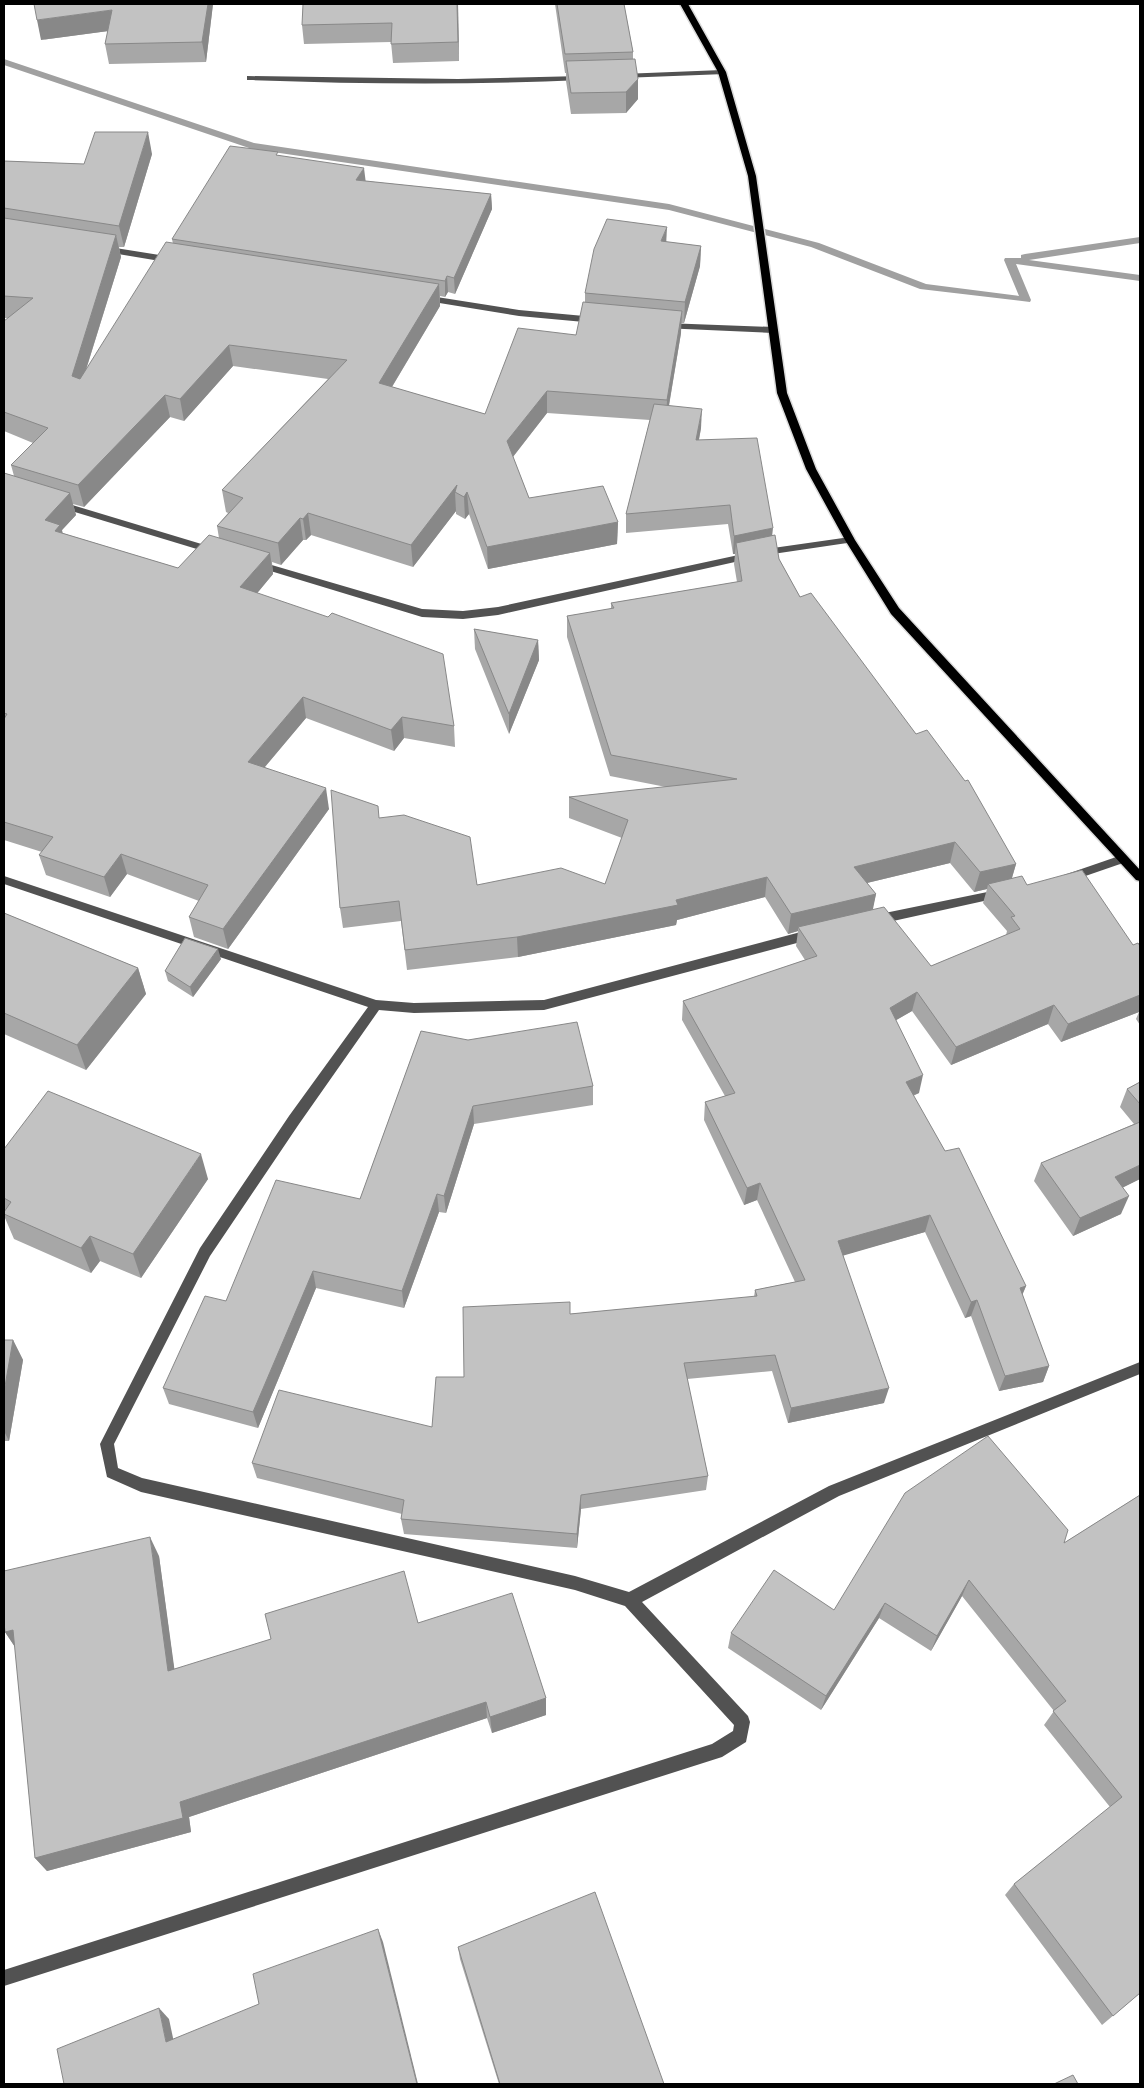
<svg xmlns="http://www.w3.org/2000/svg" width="1144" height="2088" viewBox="0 0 1144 2088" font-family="Inter,sans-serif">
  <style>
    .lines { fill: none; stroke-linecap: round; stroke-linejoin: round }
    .stream { fill: #a0a0a0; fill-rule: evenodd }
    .major-casing { stroke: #dbdbdb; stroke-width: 3 }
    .minor { fill: #525252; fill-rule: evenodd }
    .major { fill: #000; fill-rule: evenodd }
    .wall { fill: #a7a7a7; fill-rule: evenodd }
    .shaded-wall { fill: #888 }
    .building { fill: #c2c2c2; stroke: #888 }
  </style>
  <rect width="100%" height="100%" fill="#fff"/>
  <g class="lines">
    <polygon class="stream" points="4,59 254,143 669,204 819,243 926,284 1019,296 1004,260 1005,258 1021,258 1021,255 1025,254 1140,237 1140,243 1029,260 1140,275 1140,281 1016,264 1031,300 1030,302 920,289 811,247 669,210 252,149 4,65"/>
    <defs>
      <polygon id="major" points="680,4 688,4 726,72 756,176 787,393 816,469 855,540 899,608 1140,870 1140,881 1136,880 891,614 845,540 806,469 777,393 748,176 718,72"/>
    </defs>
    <use href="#major" class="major-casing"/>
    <g class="minor">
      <polygon points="722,70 725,70 725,74 622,78 618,76 622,74"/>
      <path d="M247,76L458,79L582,76L586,78L582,80C471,85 361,84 250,80H247Z"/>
      <polygon points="103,246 172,257 176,260 172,263 100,251 100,247"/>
      <polygon points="424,295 519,310 595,317 600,320 595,323 519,316 421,300 421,296"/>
      <polygon points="665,323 773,327 778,330 773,333 662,328 660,326"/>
      <polygon points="59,501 218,549 219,551 218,553 210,553 55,506 55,502"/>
      <polygon points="850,537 854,538 854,542 766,555 498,615 463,619 422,617 254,566 253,564 258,561 422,609 463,611 498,607 766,549"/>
      <polygon points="1122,855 1126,856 1128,859 1126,862 1068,882 1062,878 1064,875"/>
      <polygon points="4,876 376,1000 414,1003 544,1000 812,929 818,934 812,939 544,1010 414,1013 379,1010 299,1124 210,1256 114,1444 118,1468 142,1478 575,1576 629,1592 829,1486 1140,1362 1140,1374 839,1496 642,1602 748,1716 750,1722 746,1742 722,1757 4,1986 4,1970 712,1744 733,1731 734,1725 625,1606 575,1590 141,1492 107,1477 100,1444 200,1248 289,1116 368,1007 4,884"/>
      <polygon points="1002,889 1008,893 1002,897 875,925 869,920 875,915"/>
    </g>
    <use href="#major" class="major"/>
  </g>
  <g class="wall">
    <polygon points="213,4 206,62 109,64 105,44 108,31 41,40"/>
    <polygon points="458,4 459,61 393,63 391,42 304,44 302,25"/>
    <polygon points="555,4 624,4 633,52 633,59 638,99 626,113 571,114 566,81 566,73 565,73"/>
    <path d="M152,154L124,247H119L121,257L86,370L173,244L172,239L278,155L365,181L491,194L492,209L455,294L448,292L445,297L440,296V306L392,387L485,414L576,335L585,302V293L666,242L701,246L700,266L684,323H681V333L669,406L701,428L699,440L772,535L779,559L800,597L916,734L1016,864L1012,878L1027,885L1133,945L1140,946V1025L1136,1019L1139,1012L1061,1042L1048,1024L951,1065L912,1011L896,1020L919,1093L913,1096L945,1151L1026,1286L1022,1295L1049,1366L1043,1382L999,1391L971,1316L965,1318L925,1232L843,1255L884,1403L788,1423L772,1371L687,1379L708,1476L706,1490L581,1509L577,1548L404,1534L401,1519L402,1514L257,1478L252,1463L432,1427L464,1377L570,1314L754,1297L755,1290L795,1282L757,1200L744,1205L704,1120L705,1102L725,1096L682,1020L683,1001L805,960L796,946L798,931L788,934L765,897L677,920L676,925L518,957L407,970L401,921L343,928L340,908L379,818L477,885L605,884L622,838L569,818V797L666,787L610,776L567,637V616L611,609V603L737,582L734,564L735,554H733L728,524L626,533V514L650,420L547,413L513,457L529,498L618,522L617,544L488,569L469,514L465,519L456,514V511L413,567L311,535L306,540H303L281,565L272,562L273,574L257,593L454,726L455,747L404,738L394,751L306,718L265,767L329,809L228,949L194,937L189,917L199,901L127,874L110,897L46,875L39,855L42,852L4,840V473L14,476L11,465L33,443L4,431V321L8,318H4V161L84,164ZM233,366L328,379L222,490L226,512L228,513L217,526L219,538L178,568L62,533V530L76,515L73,504L84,507L170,417L184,421ZM950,863L974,892L987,889L983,903L1007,931L1006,935L931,966L872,910L876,894L867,883Z"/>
    <polygon points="474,629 538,640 539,660 509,734 475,649"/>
    <polygon points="4,913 138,968 146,994 86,1070 4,1034"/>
    <polygon points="221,959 193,997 168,981 165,971"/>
    <polygon points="421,1031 593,1086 593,1105 474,1124 446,1213 439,1212 404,1308 316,1288 258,1428 169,1404 163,1388 226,1301 360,1199"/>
    <polygon points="1140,1082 1140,1179 1123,1187 1121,1214 1073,1236 1034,1181 1041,1163 1134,1124 1120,1107 1127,1089"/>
    <polygon points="4,1149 208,1179 141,1278 100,1261 91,1273 14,1239 5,1218 4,1218"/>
    <polygon points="4,1340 13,1340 23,1360 9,1441 4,1441"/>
    <polygon points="1140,1495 1140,1993 1102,2025 1005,1895 1014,1884 1110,1807 1044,1725 1054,1711 962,1596 931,1651 879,1618 821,1710 728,1648 731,1633 834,1610 1064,1543"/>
    <polygon points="159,1556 174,1669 418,1623 546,1698 546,1715 492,1733 487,1718 189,1817 191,1832 47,1871 35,1858 15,1647 5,1632"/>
    <polygon points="458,1947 664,2084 499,2084 460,1959"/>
  </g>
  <g class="shaded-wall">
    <polygon points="208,4 213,4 206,62 202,42"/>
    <polygon points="457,4 458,4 459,61 458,42"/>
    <polygon points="112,10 116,30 41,40 37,20"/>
    <polygon points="638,79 638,99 626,113 626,92"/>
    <polygon points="148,132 152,154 124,247 119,226"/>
    <polygon points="364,168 366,184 356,180"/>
    <polygon points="491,194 492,209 455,294 454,278"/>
    <polygon points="667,227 666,247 661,241"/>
    <polygon points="116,235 121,257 77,398 72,376"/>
    <polygon points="701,246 700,266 684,323 685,302"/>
    <polygon points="447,276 448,292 445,297 445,281"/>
    <polygon points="439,284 440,306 381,405 379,383"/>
    <polygon points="682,311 681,333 666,422 667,400"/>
    <polygon points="229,345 233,366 184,421 180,399"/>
    <polygon points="547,391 547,413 508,463 507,441"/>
    <polygon points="165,395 170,417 84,507 78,485"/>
    <polygon points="702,409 701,428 695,459 696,440"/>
    <polygon points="457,485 455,492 456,511 413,567 411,545"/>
    <polygon points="467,492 469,514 465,519 464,497"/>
    <polygon points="70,493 76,515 62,530 66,547 45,520"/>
    <polygon points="308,513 311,535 306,540 303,519"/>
    <polygon points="300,518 303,540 281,565 278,543"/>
    <polygon points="618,522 617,544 488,569 487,547"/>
    <polygon points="773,528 771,546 736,543 735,554 733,554 734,536"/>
    <polygon points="270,553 273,574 244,609 240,587"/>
    <polygon points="538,640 539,660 509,734 509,714"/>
    <polygon points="303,697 306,718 252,782 248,762"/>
    <polygon points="402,717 404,738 394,751 391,730"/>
    <polygon points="326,788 329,809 228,949 223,929"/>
    <polygon points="955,842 950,863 850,887 854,867"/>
    <polygon points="121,854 127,874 110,897 104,877"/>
    <polygon points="1016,864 1010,884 988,884 987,889 974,892 980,872"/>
    <polygon points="767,877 765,897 677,920 676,925 518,957 517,937 676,900"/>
    <polygon points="876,894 872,914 798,927 798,931 788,934 791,914"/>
    <polygon points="218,949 221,959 193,997 190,987"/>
    <polygon points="138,968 146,994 86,1070 77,1045"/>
    <polygon points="917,992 912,1011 886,1026 890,1008"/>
    <polygon points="1140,995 1140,1010 1139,1012 1061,1042 1068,1024"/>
    <polygon points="1054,1005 1048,1024 951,1065 956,1047"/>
    <polygon points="923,1075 919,1093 901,1100 906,1082"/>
    <polygon points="473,1106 474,1124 446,1213 444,1196"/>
    <polygon points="201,1154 208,1179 141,1278 133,1254"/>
    <polygon points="1140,1165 1140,1179 1108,1195 1115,1177"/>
    <polygon points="760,1183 757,1200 744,1205 747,1188"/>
    <polygon points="437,1194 439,1212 404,1308 402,1291"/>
    <polygon points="1129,1196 1121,1214 1073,1236 1080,1218"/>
    <polygon points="930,1215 925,1232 835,1258 838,1241"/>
    <polygon points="90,1236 100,1261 91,1273 81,1248"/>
    <polygon points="313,1271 316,1288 258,1428 253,1412"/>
    <polygon points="1026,1286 1019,1303 1020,1288"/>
    <polygon points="977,1300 971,1316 965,1318 971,1302"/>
    <polygon points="13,1340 23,1360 9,1441 4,1431 4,1392"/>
    <polygon points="1049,1366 1043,1382 999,1391 1005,1376"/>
    <polygon points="889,1388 884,1403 788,1423 791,1408"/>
    <polygon points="581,1495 581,1509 577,1548 577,1534"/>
    <polygon points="150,1537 159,1556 177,1688 168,1671"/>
    <polygon points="969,1580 962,1596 931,1651 937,1636"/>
    <polygon points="885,1603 879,1618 821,1710 826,1696"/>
    <polygon points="13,1630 17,1650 5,1632"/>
    <polygon points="546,1698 546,1715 492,1733 490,1717"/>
    <polygon points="486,1702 487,1718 189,1817 191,1832 47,1871 35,1858 180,1802"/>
    <polygon points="378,1929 383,1942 418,2084 417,2084"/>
    <polygon points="159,2008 169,2019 176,2052 166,2042"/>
  </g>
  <g class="building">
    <polygon points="34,4 208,4 202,42 105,44 112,10 37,20"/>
    <polygon points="303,4 457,4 458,42 391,44 392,23 302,25"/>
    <polygon points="557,4 624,4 633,52 565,54"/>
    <polygon points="635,59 638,79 626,92 571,93 566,61"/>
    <polygon points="95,132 148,132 119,226 4,208 4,161 84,164"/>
    <polygon points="230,146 278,152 276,155 364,168 356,180 491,194 454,278 447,276 445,281 172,239"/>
    <polygon points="4,218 116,235 72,376 80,379 166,242 439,284 379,383 485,414 518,328 576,335 583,302 682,311 667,400 547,391 507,441 529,498 603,486 618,522 487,547 467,492 464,497 455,492 457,485 411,545 308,513 303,519 300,518 278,543 217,526 243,498 222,490 347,360 229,345 180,399 165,395 78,485 11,465 48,428 4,412 4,321 33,298 4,296"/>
    <polygon points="607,219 667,227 661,241 701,246 685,302 585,293 594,249"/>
    <polygon points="654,404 702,409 696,440 757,438 773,528 734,536 730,505 626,514"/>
    <polygon points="4,473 70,493 45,520 60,525 55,531 178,568 209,535 270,553 240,587 328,617 332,613 443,654 454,726 402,717 391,730 303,697 248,762 326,788 223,929 189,917 208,885 121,854 104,877 39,855 53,837 4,822 4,719 7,714 4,713"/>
    <polygon points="775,535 779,559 800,597 811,593 916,734 927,730 965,781 968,780 1016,864 980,872 955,842 854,867 876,894 791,914 767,877 676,900 678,905 517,937 405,950 399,901 340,908 331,790 378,806 379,818 404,815 470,837 477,885 561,868 605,884 628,820 569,797 737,779 611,755 567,616 614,608 611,603 742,581 736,543"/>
    <polygon points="474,629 538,640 509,714"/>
    <polygon points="1082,870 1133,945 1138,943 1140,946 1140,995 1068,1024 1054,1005 956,1047 917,992 890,1008 923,1075 906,1082 945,1151 959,1148 1026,1286 1020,1288 1049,1366 1005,1376 977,1300 971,1302 930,1215 838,1241 889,1388 791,1408 775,1355 684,1363 708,1476 581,1495 577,1534 401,1519 404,1500 252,1463 279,1390 432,1427 436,1377 464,1377 463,1307 570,1302 570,1314 757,1296 755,1290 805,1280 760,1183 747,1188 705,1102 735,1093 683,1001 817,956 798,927 884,907 931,966 1020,929 1011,917 1015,916 988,884 1022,876 1027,885"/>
    <polygon points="4,913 138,968 77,1045 4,1013"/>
    <polygon points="185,938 218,949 190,987 165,971"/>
    <polygon points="577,1022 593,1086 473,1106 444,1196 437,1194 402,1291 313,1271 253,1412 163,1388 205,1296 226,1301 276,1180 360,1199 421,1031 468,1040"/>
    <polygon points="1140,1082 1140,1104 1127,1089"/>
    <polygon points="48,1091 201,1154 133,1254 90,1236 81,1248 4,1214 4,1212 11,1202 4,1198 4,1149"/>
    <polygon points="1140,1122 1140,1165 1115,1177 1129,1196 1080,1218 1041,1163"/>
    <polygon points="4,1340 13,1340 4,1392"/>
    <polygon points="988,1436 1068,1530 1064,1543 1140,1495 1140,1993 1113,2016 1014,1884 1122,1797 1053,1711 1066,1701 969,1580 937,1636 885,1603 826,1696 731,1633 774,1570 834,1610 905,1493"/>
    <polygon points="150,1537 168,1671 271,1639 265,1614 404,1571 418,1623 512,1593 546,1698 490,1717 486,1702 180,1802 183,1818 35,1858 13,1630 5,1632 4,1623 4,1571"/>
    <polygon points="595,1892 664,2084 500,2084 458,1947"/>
    <polygon points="378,1929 417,2084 64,2084 57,2049 159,2008 166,2042 259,2004 253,1974"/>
    <polygon points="1073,2075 1078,2084 1054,2084"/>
  </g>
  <rect width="1144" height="2088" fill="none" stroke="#000000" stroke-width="10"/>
</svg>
